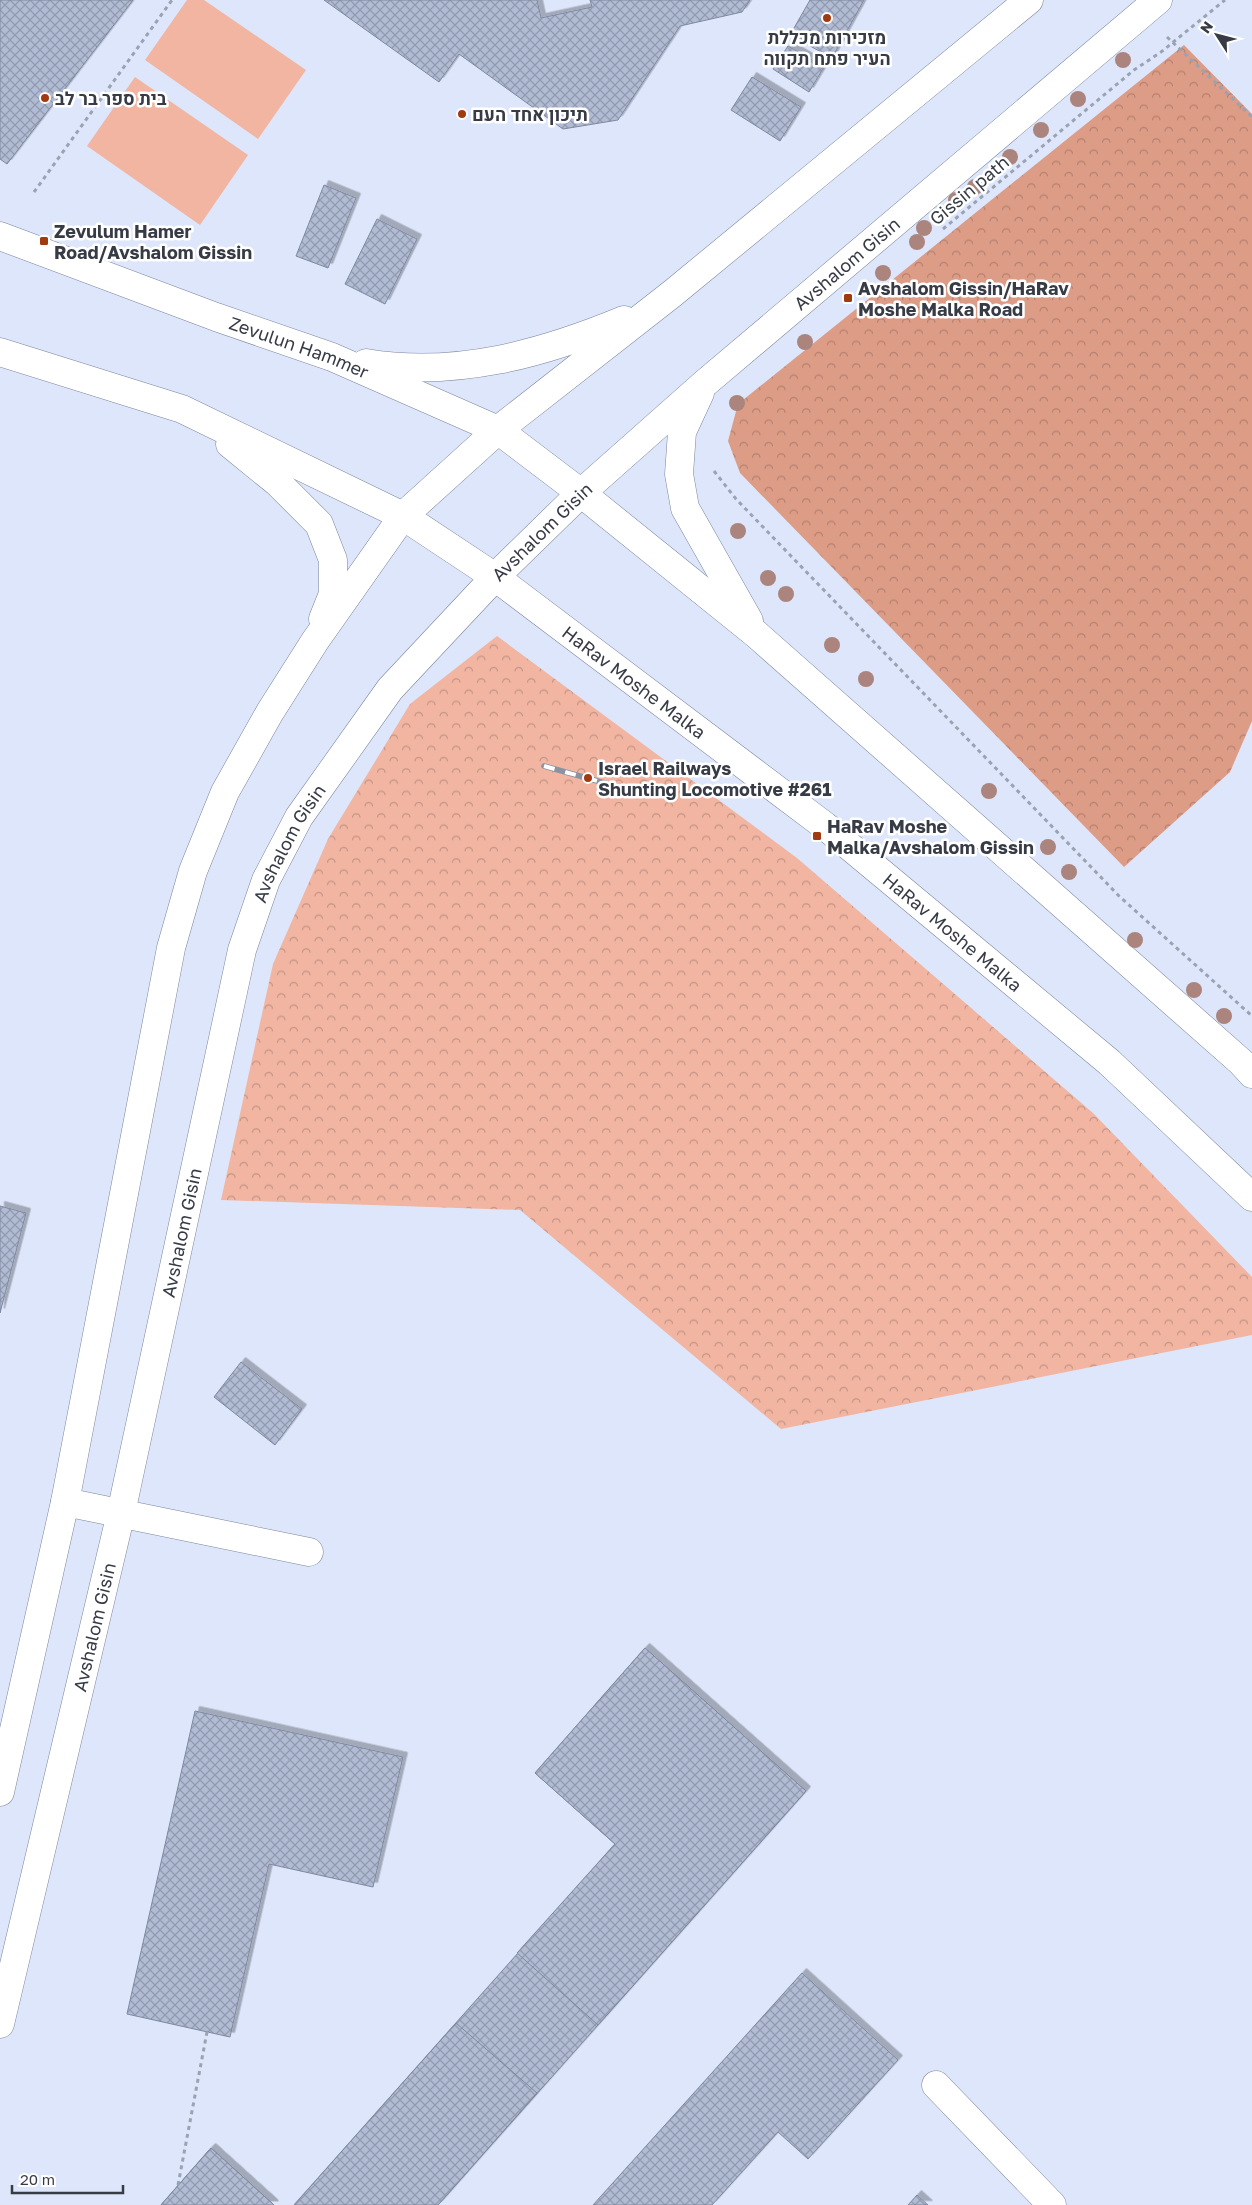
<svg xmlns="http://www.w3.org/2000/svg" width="1252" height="2205" viewBox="0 0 1252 2205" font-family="'Golos Text',Heebo,sans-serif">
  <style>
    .forest { fill: url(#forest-crowns) }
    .park { fill: url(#park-crowns) }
    .pitch { fill: #f1b5a1 }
    .building { fill: url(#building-cross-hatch); stroke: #7e889f; filter: url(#shadow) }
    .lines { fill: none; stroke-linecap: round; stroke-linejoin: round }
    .minor-casing { stroke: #7b859c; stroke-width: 29 }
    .path { stroke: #9ba2b2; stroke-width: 3; stroke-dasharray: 4 4; stroke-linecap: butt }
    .minor { stroke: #fff; stroke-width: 28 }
    .rail-casing { stroke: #8b92a1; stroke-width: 5.5 }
    .rail { stroke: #fff; stroke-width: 4; stroke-dasharray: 11; stroke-linecap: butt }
    .tree { fill: #aa847d }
    .poi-dot { fill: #a03a10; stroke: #fff; stroke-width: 2 }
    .labels { text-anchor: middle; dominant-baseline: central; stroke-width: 5; stroke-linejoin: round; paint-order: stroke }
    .poi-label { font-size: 18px; font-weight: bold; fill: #373b45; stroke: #fff; text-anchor: start }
    .street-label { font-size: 18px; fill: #373b45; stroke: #fff }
  </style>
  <defs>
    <pattern id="forest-crowns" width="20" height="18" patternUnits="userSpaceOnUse" patternTransform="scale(1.25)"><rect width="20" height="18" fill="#dd9c86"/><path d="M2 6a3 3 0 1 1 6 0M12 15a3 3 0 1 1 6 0" fill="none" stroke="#b4806f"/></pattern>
    <pattern id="park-crowns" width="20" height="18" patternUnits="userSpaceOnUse" patternTransform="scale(1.25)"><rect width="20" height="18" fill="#f1b5a1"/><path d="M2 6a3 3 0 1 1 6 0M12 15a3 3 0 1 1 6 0" fill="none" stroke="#c49485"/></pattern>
    <pattern id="building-cross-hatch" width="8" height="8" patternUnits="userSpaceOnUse" patternTransform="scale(1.25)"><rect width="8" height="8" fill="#b1bcd4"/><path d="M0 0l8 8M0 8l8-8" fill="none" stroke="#919aae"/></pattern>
    <filter id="shadow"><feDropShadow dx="4.5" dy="-4.5" stdDeviation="0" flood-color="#0004"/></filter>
  </defs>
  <rect width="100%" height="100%" fill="#dde6fb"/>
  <polygon class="forest" points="1184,45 1252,114 1252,721 1230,772 1124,867 740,473 728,441 738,404"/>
  <polygon class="park" points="497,636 797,858 1093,1113 1252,1277 1252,1335 781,1429 520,1210 221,1200 273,964 328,839 410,704"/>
  <g class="pitch">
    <polygon points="187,0 204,0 306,70 258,139 145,60"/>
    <polygon points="135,77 248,155 200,225 87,146"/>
  </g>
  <g class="building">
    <polygon points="0,0 133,0 7,164 0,159"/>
    <polygon points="324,0 537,0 541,18 592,7 590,0 750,0 742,12 680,26 618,120 563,129 459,54 439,82"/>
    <polygon points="810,0 864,0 832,58 790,35"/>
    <polygon points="788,46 824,67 809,92 773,69"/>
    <polygon points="752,77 801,107 780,141 731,110"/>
    <polygon points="324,185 356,198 328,268 296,256"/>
    <polygon points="377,219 417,239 385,304 345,284"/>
    <polygon points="0,1206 26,1213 0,1313"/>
    <polygon points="241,1362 302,1409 275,1445 214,1397"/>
    <polygon points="645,1648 806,1791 438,2205 294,2205 615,1844 535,1773"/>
    <polygon points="645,1648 806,1791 598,2025 517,1953 615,1844 535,1773"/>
    <polygon points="195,1711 403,1757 373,1887 269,1864 230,2037 127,2014"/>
    <polygon points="802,1973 898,2060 808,2159 778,2132 712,2205 593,2205"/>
    <polygon points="456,2023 537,2093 438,2205 294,2205"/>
    <polygon points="211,2148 274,2205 161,2205"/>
    <polygon points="211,2148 274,2205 161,2205"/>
    <polygon points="211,2148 274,2205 161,2205"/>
    <polygon points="917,2195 928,2205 908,2205"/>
  </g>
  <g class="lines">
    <defs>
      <g id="minor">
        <path id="s1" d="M0,236L216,317L332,357L498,430L581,493L756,634L1241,1062L1252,1074"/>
        <path id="s2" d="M0,352L182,409L403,516L495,577L825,826L1109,1062L1252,1197"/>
        <path d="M366,363C455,378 542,354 624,320"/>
        <polyline points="700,393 682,432 679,474 685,508 749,621"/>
        <polyline points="230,444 278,483 319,524 333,560 333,594 323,619"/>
        <polyline points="65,1502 309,1552"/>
        <polyline points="0,1792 65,1502 171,948 193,871 225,792 270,712 315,641 403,516 498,430 673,293 1029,0"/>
        <path id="s3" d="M0,2024L121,1513L242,950L266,880L299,817L390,689L495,577L581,493L704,384L1158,0"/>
        <polyline points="936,2085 1052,2205"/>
      </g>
    </defs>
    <use href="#minor" class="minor-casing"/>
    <g class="path">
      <polyline points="1167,37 1252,117"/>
      <polyline points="34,192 172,0"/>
      <polyline points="943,229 1134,70 1161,52 1225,0"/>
      <polyline points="714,471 736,499 1119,896 1252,1016"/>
      <polyline points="178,2185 207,2032"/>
    </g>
    <use href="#minor" class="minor"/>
    <defs>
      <polyline id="rail" points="544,766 633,791"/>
    </defs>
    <use href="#rail" class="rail-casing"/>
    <use href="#rail" class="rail"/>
  </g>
  <g class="tree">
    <circle cx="1123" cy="60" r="8"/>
    <circle cx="1078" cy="99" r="8"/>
    <circle cx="1041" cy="130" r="8"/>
    <circle cx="1010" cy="157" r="8"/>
    <circle cx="975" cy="187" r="8"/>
    <circle cx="956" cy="200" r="8"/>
    <circle cx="924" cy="228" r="8"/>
    <circle cx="917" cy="242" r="8"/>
    <circle cx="883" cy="273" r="8"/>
    <circle cx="805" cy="342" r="8"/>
    <circle cx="737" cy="403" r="8"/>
    <circle cx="738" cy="531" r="8"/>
    <circle cx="768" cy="578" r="8"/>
    <circle cx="786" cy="594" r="8"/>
    <circle cx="832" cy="645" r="8"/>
    <circle cx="866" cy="679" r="8"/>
    <circle cx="989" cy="791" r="8"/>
    <circle cx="1048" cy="847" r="8"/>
    <circle cx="1069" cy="872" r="8"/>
    <circle cx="1135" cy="940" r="8"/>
    <circle cx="1194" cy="990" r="8"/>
    <circle cx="1224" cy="1016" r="8"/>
  </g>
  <g class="poi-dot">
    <circle cx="827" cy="18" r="5"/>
    <circle cx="45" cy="98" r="5"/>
    <circle cx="462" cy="114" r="5"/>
    <rect x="39" y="236" width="10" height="10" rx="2.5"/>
    <rect x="843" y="293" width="10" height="10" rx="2.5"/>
    <circle cx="588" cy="778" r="5"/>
    <rect x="812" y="831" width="10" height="10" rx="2.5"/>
  </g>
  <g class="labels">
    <g class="poi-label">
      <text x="827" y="37" text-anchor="middle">מזכירות מכללת<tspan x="827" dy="21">העיר פתח תקווה</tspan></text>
      <text x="55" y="98">בית ספר בר לב</text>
      <text x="472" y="114">תיכון אחד העם</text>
      <text x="54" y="231">Zevulum Hamer<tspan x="54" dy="21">Road/Avshalom Gissin</tspan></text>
      <text x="858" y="288">Avshalom Gissin/HaRav<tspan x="858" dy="21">Moshe Malka Road</tspan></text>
      <text x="598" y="768">Israel Railways<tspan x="598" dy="21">Shunting Locomotive #261</tspan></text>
      <text x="827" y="826">HaRav Moshe<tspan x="827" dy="21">Malka/Avshalom Gissin</tspan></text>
    </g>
    <g class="street-label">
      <text transform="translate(969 190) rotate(-40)">Gissin path</text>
      <text stroke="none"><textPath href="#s3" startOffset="2028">Avshalom Gisin</textPath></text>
      <text stroke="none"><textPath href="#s1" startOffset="319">Zevulun Hammer</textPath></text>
      <text stroke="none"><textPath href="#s3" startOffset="1622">Avshalom Gisin</textPath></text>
      <text stroke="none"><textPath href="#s2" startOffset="721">HaRav Moshe Malka</textPath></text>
      <text stroke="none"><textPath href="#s3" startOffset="1218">Avshalom Gisin</textPath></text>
      <text stroke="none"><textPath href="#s2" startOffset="1126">HaRav Moshe Malka</textPath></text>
      <text stroke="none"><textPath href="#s3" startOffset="812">Avshalom Gisin</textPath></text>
      <text stroke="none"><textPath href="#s3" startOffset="408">Avshalom Gisin</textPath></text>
    </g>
  </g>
  <g transform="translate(1217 35) rotate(306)" stroke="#ffffff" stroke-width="4" paint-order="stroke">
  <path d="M0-4L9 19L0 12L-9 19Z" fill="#373b45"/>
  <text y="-8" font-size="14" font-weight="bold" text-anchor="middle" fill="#373b45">N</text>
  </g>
  <path d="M12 2185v8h111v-8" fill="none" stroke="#373b45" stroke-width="2.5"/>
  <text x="20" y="2185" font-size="15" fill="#373b45" stroke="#ffffff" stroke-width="4" paint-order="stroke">20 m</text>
</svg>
